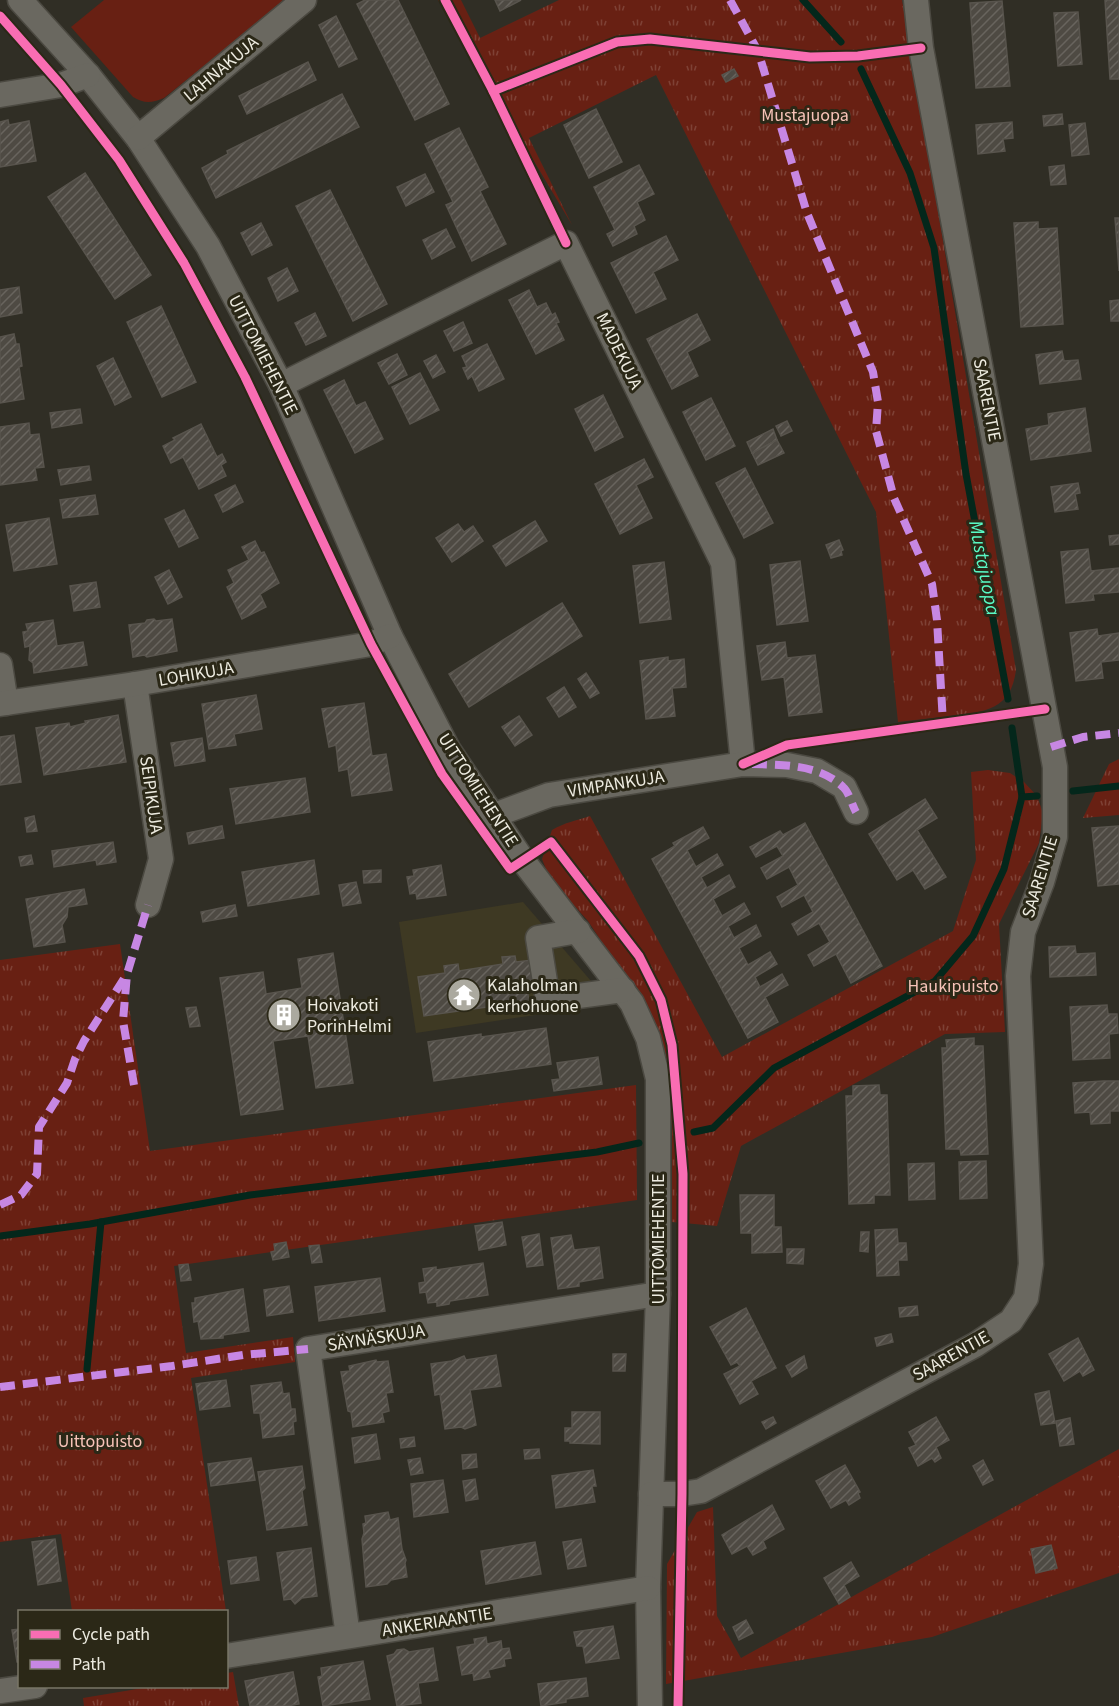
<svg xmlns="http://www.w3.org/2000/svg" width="1119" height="1706" viewBox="0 0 1119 1706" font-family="'Source Sans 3',sans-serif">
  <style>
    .built { fill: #3e3923 }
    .grass { fill: #682013 }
    .park { fill: url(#park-tufts) }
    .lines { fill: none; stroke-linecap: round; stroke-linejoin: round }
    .stream { stroke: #04271b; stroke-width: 7 }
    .building { fill: url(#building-hatch); stroke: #58544d; stroke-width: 1.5 }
    .minor-casing { stroke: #4b4941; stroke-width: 27 }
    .minor { stroke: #6a6860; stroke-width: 24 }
    .quiet { stroke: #c787e3; stroke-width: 8; stroke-dasharray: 15 8; stroke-linecap: butt }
    .cycleway-casing { stroke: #2b2817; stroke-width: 13 }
    .cycleway { stroke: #f96db3; stroke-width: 9 }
    .labels { text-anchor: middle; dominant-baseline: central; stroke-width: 6; stroke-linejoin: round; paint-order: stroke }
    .street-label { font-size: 18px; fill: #edebe0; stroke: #2b2817 }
    .park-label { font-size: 18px; fill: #f7c3b8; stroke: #2b2817 }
    .poi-label { font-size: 18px; fill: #edebe0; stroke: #2b2817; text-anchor: start }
    .water-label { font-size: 20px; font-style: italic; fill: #59fac5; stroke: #2b2817 }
  </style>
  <defs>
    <pattern id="park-tufts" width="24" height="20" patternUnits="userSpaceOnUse" patternTransform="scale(1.5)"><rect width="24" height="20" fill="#682013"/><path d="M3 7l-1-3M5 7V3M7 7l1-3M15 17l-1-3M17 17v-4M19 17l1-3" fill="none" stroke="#7e4135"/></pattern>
    <pattern id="building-hatch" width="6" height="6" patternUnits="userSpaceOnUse" patternTransform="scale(1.5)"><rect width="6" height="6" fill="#4e4a43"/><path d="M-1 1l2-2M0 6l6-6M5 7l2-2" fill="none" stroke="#68645e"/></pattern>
  </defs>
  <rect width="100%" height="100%" fill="#302e25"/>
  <polygon class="built" points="523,902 591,981 608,1004 416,1033 399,922"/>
  <path class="grass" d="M104,0H282L284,2L164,98C151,103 145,104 133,97L71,27Z"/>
  <g class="park">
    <path d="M438,0H461L480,38L559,0H902L1016,670C1011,710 985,712 950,716C933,718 915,720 898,722L876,512L656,75L529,138L572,225Z"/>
    <polygon points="1119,759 1119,815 1083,818 1109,764"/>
    <path d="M988,770L1010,773L1024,782L1037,796L1043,813L1039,843L999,924L1005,1032L945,1034L741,1146L717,1226L672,1222V1127L665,1061L642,1003L588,921L550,879L542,859L552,830C566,822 575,821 590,816L722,1057L953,931L976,860L971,772Z"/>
    <polygon points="120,944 150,1151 636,1085 637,1200 174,1266 186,1353 293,1337 295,1362 191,1378 226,1611 72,1611 61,1534 0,1542 0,960"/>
    <polygon points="1119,1449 1119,1573 932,1637 666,1684 667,1564 697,1512 713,1507 717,1616 741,1658"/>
    <polygon points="233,1672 239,1706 84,1706 83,1698 149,1687 226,1686 227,1673"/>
  </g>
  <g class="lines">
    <g class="stream">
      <polyline points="803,0 841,42"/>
      <polyline points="861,69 910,173 934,248 966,474 1008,699"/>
      <polyline points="1012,728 1022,797"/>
      <polyline points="1073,791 1119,786"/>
      <polyline points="694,1132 713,1128 774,1068 935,981 973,936 1004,869 1022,797 1037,796"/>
      <polyline points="0,1236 90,1224 250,1195 597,1152 639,1143"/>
      <polyline points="87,1369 101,1222"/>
    </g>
  </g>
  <g class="building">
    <polygon points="365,0 398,0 449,104 415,120 357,4"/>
    <polygon points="495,0 521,0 500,11"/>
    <polygon points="1105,0 1119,0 1119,79 1110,79"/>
    <polygon points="1002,1 1010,86 976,88 970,3"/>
    <polygon points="1078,12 1082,64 1058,66 1054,13"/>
    <polygon points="336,16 357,59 339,67 319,25"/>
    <polygon points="308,62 316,80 247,114 239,96"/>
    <polygon points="734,69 738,76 726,82 722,75"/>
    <polygon points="342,94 359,127 216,198 202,168 228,154 227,151"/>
    <polygon points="596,109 622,162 589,178 564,125"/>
    <polygon points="1062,114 1063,124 1044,126 1043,116"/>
    <polygon points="8,120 9,125 29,121 36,161 0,167 0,122"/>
    <polygon points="1012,122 1013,138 1003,139 1005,151 978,154 976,125"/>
    <polygon points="1085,123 1089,154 1072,156 1069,125"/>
    <polygon points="459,128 488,187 480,191 506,244 472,261 446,205 453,202 425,144"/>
    <polygon points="639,165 654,194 637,202 645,220 634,226 637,234 613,246 607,234 615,230 594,187"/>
    <polygon points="1064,165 1066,184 1051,185 1049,167"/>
    <polygon points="85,173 151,275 115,299 48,197"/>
    <polygon points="425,174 434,192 406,206 397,187"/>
    <polygon points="330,190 387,304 353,321 296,206"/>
    <polygon points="1115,218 1119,218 1119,271"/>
    <polygon points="1038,222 1038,229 1057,228 1063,324 1021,327 1014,223"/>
    <polygon points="261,223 272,245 252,255 241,233"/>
    <polygon points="446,229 455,247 432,259 423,240"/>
    <polygon points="666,236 678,260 653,272 666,299 636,313 611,263"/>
    <polygon points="287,268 298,291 278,301 268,278"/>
    <polygon points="19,287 22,313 0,317 0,290"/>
    <polygon points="529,290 537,307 546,303 552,315 555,313 559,322 556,323 564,340 536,354 509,300"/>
    <polygon points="1119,300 1119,321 1111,321 1110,301"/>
    <polygon points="161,306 196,382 162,397 127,322"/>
    <polygon points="315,313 326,336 306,345 295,323"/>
    <polygon points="697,314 710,340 687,352 698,376 672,389 647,339"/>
    <polygon points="463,322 472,343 454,351 444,331"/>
    <polygon points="14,334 16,344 19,344 22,366 19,367 24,399 0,403 0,337"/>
    <polygon points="487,344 504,379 479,391 472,376 468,379 463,368 467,367 462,356"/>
    <polygon points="1062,351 1064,361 1078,360 1081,379 1040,384 1036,355"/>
    <polygon points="397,354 407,375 389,384 378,363"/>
    <polygon points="436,355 445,372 433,378 424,361"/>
    <polygon points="113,358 131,397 115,405 97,366"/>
    <polygon points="420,373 439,410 410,424 392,387"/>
    <polygon points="344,380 356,406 365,402 383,439 355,453 324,390"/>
    <polygon points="603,395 623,437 595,451 575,409"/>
    <polygon points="711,398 735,446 706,460 683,412"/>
    <polygon points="1085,408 1091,451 1031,460 1026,429 1049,425 1048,414"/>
    <polygon points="80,409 82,423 52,428 50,413"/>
    <polygon points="787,421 792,431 781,436 776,426"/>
    <polygon points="29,423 30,435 39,434 44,467 35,468 37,480 0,485 0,427"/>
    <polygon points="201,424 217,457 222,454 226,462 221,465 226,476 199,489 183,457 171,463 163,446 175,440 173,438"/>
    <polygon points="773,429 777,440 752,453 747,442"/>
    <polygon points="777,440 784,453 758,465 752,453"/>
    <polygon points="644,459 653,477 636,485 652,518 620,534 595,484"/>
    <polygon points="89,466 91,480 61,485 58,470"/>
    <polygon points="745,468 773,523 744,538 716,483"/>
    <polygon points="1078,483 1080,493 1075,494 1078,509 1055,512 1051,487"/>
    <polygon points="235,485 243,502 223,512 215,495"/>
    <polygon points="95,495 98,514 63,518 60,500"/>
    <polygon points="184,510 198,538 179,547 165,519"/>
    <polygon points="49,518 57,564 14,571 6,525"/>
    <polygon points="535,521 547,541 506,566 493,546"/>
    <polygon points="458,524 464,532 473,526 483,541 452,562 436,538"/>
    <polygon points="1119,535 1119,544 1110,545 1109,536"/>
    <polygon points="839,540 843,550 841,551 842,555 831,558 826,545"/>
    <polygon points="255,541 261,553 264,552 279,583 260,594 266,607 242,619 227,587 234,583 228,570 249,560 242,547"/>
    <polygon points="1088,549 1091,571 1119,568 1119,592 1093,594 1094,600 1066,603 1061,552"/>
    <polygon points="800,561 808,621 777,625 770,565"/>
    <polygon points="664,562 671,619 640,623 633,566"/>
    <polygon points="169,570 182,597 168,604 155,577"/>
    <polygon points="96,582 100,607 74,611 70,586"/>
    <polygon points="562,603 582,636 469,707 449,674"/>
    <polygon points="154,619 156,621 172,619 177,651 147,657 144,655 133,657 129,625 145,623 147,620"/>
    <polygon points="53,620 57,646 83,642 87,665 34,673 33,663 29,660 30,646 25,647 23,632 28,631 26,624"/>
    <polygon points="1097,629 1098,636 1119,633 1119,660 1101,662 1103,678 1076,681 1070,633"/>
    <polygon points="785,642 787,658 815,655 822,712 789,716 784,677 762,680 757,646"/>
    <polygon points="668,657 668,661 684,659 686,687 672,688 675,716 646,719 640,661"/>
    <polygon points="586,673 599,693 590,698 578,679"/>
    <polygon points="564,687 576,707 559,717 547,698"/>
    <polygon points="256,695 262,729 234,734 236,745 209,749 202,704"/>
    <polygon points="364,703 372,756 386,754 392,790 352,796 348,769 339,771 336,745 329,747 322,709"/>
    <polygon points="118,715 126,762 44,775 36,728 69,723 70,727 86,723 85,721"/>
    <polygon points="519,716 532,735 515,746 502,727"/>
    <polygon points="14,735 21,782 0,785 0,737"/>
    <polygon points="202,738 205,761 175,766 171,743"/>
    <polygon points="305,778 310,812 236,824 230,789"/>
    <polygon points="925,799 937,818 917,830 946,877 925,889 913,870 897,880 869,834"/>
    <polygon points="34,816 37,831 27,832 25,818"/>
    <polygon points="805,823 882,966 851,983 836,954 814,966 808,955 830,942 819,923 798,935 792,924 813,912 804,895 782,907 777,897 798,885 789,867 767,879 761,868 783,856 777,846 756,857 750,847 780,831 783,835"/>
    <polygon points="222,826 224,838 189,844 187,833"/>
    <polygon points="1119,826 1119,884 1098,886 1092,828"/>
    <polygon points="703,827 709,838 687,850 696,867 717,854 723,865 701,877 707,888 729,875 735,887 713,899 722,916 744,903 750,914 728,926 734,938 756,925 761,936 739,948 748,965 770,952 777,964 755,977 760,987 782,974 788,985 765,997 778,1022 748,1038 652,859 675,846 673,843"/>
    <polygon points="113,842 116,862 97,865 96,860 54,867 52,851"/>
    <polygon points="31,855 33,864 21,866 19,857"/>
    <polygon points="314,860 319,894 248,906 242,872"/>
    <polygon points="441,865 446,895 417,899 416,893 410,894 407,877 414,876 413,870"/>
    <polygon points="381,870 381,882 364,883 363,871"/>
    <polygon points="356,882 361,903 343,906 339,885"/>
    <polygon points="84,889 87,904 68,907 67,917 62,925 65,942 34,947 26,899"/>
    <polygon points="235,905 237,916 203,922 201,912"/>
    <polygon points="1075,946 1076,954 1095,953 1096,975 1050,977 1049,947"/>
    <polygon points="333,953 353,1083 316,1088 308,1036 273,1041 283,1109 241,1115 220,978 263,972 266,994 302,988 298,959"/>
    <polygon points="515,956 516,962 532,960 536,989 527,989 529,1001 424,1016 418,977 445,973 444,966 458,964 459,971 503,964 502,957"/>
    <polygon points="1107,1005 1108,1014 1117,1014 1118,1033 1109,1034 1110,1058 1073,1060 1070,1007"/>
    <polygon points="196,1007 200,1026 190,1027 186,1008"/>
    <polygon points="546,1028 551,1064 434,1081 428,1042 481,1034 481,1037"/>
    <polygon points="974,1038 974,1046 983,1046 988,1154 961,1155 960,1149 946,1149 942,1048 947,1048 946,1040"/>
    <polygon points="598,1057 602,1084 554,1091 552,1080 560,1079 557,1063"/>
    <polygon points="1103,1081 1119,1081 1119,1111 1110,1111 1110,1123 1091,1124 1090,1112 1075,1113 1073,1083"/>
    <polygon points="879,1085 880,1095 887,1095 890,1195 874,1195 874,1203 849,1204 846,1096 853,1096 853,1086"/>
    <polygon points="986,1161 987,1198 960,1199 959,1162"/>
    <polygon points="934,1163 935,1199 909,1200 908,1164"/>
    <polygon points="740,1195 774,1195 774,1227 781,1227 782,1252 752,1253 752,1233 741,1233"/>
    <polygon points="502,1222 506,1245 479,1250 475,1226"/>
    <polygon points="897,1229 898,1243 906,1243 907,1260 898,1260 899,1275 877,1276 875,1230"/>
    <polygon points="861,1232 869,1232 868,1252 860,1251"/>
    <polygon points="539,1234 543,1265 527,1267 522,1237"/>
    <polygon points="571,1235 574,1250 599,1247 603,1278 579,1282 579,1286 558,1289 551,1238"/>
    <polygon points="286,1242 289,1257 273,1260 271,1252 275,1251 274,1244"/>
    <polygon points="319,1245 322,1262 312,1263 309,1246"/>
    <polygon points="787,1249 804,1249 803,1264 787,1263"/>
    <polygon points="483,1263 488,1295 450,1301 449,1304 437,1306 437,1302 428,1303 426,1292 420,1293 419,1283 425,1282 423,1269 436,1267 436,1270"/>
    <polygon points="188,1264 191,1280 181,1281 179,1265"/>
    <polygon points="380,1278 385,1311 319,1321 315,1287"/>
    <polygon points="289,1286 293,1312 267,1316 264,1290"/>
    <polygon points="243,1289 249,1331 223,1335 223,1338 201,1339 198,1321 194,1322 192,1303 195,1303 195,1298"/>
    <polygon points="917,1306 918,1315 900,1317 899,1308"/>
    <polygon points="746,1308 776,1368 751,1381 758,1394 740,1404 724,1374 740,1366 737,1362 731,1365 710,1327"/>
    <polygon points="891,1334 893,1342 877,1346 875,1338"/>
    <polygon points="1078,1338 1094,1370 1083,1376 1080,1371 1064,1381 1049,1354"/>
    <polygon points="613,1354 626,1354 625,1371 613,1371"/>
    <polygon points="496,1355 501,1386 470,1390 476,1425 465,1429 461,1427 445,1429 440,1394 435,1395 431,1364 452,1361 464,1356 466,1360"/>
    <polygon points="804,1356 807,1368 792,1377 786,1366"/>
    <polygon points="376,1360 377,1362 388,1361 393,1392 386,1393 389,1411 382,1413 384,1422 353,1427 351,1412 348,1411 341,1372 350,1371 349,1366"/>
    <polygon points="226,1380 230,1406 200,1410 196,1384"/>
    <polygon points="281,1382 283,1394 289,1393 291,1409 295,1409 296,1421 293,1422 294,1434 263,1438 260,1413 254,1413 251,1386"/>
    <polygon points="1049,1391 1055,1423 1041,1425 1035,1394"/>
    <polygon points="572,1412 600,1412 600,1444 570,1443 570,1441 565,1441 565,1428 572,1428"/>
    <polygon points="773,1417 776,1423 766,1429 762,1422"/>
    <polygon points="936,1417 949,1440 936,1447 941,1458 935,1462 932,1458 918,1466 909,1448 916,1445 909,1432"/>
    <polygon points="1070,1418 1074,1444 1060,1446 1056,1421"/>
    <polygon points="376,1434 380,1459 355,1463 352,1438"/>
    <polygon points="414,1437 415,1446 401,1448 400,1439"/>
    <polygon points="539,1449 540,1458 525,1459 524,1450"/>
    <polygon points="476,1454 477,1467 463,1469 462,1455"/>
    <polygon points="251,1458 255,1480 211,1486 208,1464"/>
    <polygon points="420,1458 423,1473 411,1475 408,1460"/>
    <polygon points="983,1460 993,1480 983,1485 973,1466"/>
    <polygon points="845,1465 860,1492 858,1493 860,1498 849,1505 846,1500 831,1508 816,1481"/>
    <polygon points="302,1466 305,1488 302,1491 307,1525 267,1530 258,1472"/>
    <polygon points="593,1470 596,1486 592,1486 595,1502 556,1508 552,1476"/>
    <polygon points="475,1479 478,1499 466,1501 463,1481"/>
    <polygon points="443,1480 448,1512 414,1517 411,1484"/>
    <polygon points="772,1505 784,1529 763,1541 766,1548 753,1555 747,1546 732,1554 722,1535"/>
    <polygon points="388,1512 390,1520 398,1518 402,1549 406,1560 405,1563 407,1577 391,1580 387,1584 366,1587 362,1539 364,1533 363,1524 366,1523 365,1516"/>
    <polygon points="55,1539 61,1581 38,1585 32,1542"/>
    <polygon points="581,1539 586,1566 568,1569 563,1542"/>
    <polygon points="535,1542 541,1574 486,1584 481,1551"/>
    <polygon points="1051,1545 1057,1568 1036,1573 1031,1549"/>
    <polygon points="311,1548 317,1596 302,1598 295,1604 291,1599 284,1600 277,1553"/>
    <polygon points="256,1557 259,1580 231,1584 228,1561"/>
    <polygon points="851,1562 859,1576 844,1585 850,1597 839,1604 824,1578"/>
    <polygon points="746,1620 753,1633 739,1640 733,1627"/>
    <polygon points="613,1626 619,1658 586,1663 583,1646 577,1646 574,1632"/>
    <polygon points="20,1629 20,1662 17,1662 12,1630"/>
    <polygon points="486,1637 487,1644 501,1641 502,1649 509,1648 511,1658 504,1659 505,1666 488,1670 490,1677 474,1680 473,1673 462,1675 457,1647 475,1644 474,1639"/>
    <polygon points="433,1648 438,1680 418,1683 421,1703 397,1706 387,1656 394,1654 397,1650 404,1649 409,1652"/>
    <polygon points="363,1661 370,1699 323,1706 318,1677 322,1676 321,1668"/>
    <polygon points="293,1672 299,1704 287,1706 250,1706 245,1681"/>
    <polygon points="586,1678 588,1696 566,1699 566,1702 541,1706 538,1684"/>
  </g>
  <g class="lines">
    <defs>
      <g id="minor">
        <polyline points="20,0 88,75 138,138 208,246 281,385 390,636 448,749 524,862 632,1003 648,1038 658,1079 658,1294 648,1588 650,1706"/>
        <polyline points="0,95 61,85 88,75"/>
        <polyline points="138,138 304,0"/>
        <polyline points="281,385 566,243 723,563 743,764"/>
        <polyline points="0,665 6,703"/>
        <polyline points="135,684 161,859 148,905"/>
        <polyline points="0,704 135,684 371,644 390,636"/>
        <polyline points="492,816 549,795 743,764 787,765 817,771 844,787 856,812"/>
        <polyline points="578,931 538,938 548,1000 623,990"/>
        <polyline points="651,1494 682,1494 701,1491 975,1345 1011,1321 1026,1298 1031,1264 1018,976 1023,932 1042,882 1055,837 1055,767 921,48 916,0"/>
        <polyline points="348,1636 308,1349 658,1294"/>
        <polyline points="226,1656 648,1588"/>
        <polyline points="0,1691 35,1686"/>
      </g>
    </defs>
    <use href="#minor" class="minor-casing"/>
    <use href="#minor" class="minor"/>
    <g class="quiet">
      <polyline points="730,0 758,51 807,213 873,372 878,402 876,431 894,498 932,584 937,620 943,723"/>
      <polyline points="1051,747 1083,737 1119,733"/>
      <path d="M752,764C783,765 819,764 843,787C849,792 852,805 856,812"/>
      <polyline points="134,1085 123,1021 127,974 148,905"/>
      <polyline points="0,1205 21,1195 37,1174 39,1127 67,1083 75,1059 84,1041 127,974"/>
      <polyline points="0,1387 172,1366 243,1355 308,1349"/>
    </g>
    <defs>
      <g id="cycleway">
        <polyline points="445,0 493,91 566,243"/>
        <polyline points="0,16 61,85 119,160 184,263 245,377 371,644 442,774 510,869 551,842 639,956 661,1000 672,1045 683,1174 682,1494 678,1706"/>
        <polyline points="493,91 617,42 650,39 810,57 858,56 921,48"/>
        <polyline points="743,764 787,745 1045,709"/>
      </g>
    </defs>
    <use href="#cycleway" class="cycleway-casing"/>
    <use href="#cycleway" class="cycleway"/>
  </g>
  <defs>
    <symbol id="temple-disc" viewBox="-11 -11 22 22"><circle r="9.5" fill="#aba99f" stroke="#2b2817"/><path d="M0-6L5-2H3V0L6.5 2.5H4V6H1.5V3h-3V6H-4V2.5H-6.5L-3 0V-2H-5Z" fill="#fff"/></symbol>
    <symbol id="building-disc" viewBox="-11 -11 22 22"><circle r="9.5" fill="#aba99f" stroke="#2b2817"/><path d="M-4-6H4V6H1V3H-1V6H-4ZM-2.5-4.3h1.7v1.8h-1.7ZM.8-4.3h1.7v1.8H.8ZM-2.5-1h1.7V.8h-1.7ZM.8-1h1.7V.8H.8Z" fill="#fff"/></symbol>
  </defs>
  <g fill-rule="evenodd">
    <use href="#temple-disc" x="445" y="976" width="38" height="38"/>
    <use href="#building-disc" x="265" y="996" width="38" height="38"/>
  </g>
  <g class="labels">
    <g class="street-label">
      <text transform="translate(221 69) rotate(-40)">LAHNAKUJA</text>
      <text transform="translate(619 351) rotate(64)">MADEKUJA</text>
      <text transform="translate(263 355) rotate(63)">UITTOMIEHENTIE</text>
      <text transform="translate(987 400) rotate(79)">SAARENTIE</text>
      <text transform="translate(196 674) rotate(-10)">LOHIKUJA</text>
      <text transform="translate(616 784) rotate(-9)">VIMPANKUJA</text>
      <text transform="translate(478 790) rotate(57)">UITTOMIEHENTIE</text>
      <text transform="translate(151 795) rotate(82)">SEIPIKUJA</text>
      <text transform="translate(1040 877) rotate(-73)">SAARENTIE</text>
      <text transform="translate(658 1239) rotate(-90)">UITTOMIEHENTIE</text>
      <text transform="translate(376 1338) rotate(-9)">SÄYNÄSKUJA</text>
      <text transform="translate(951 1356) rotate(-29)">SAARENTIE</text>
      <text transform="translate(437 1622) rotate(-9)">ANKERIAANTIE</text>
    </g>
    <g class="park-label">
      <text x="805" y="115">Mustajuopa</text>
      <text x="953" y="986">Haukipuisto</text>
      <text x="100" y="1441">Uittopuisto</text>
    </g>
    <g class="poi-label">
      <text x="487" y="985">Kalaholman<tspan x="487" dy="21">kerhohuone</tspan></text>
      <text x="307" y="1005">Hoivakoti<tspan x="307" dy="21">PorinHelmi</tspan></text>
    </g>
    <g class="water-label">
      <text transform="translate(984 568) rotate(79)">Mustajuopa</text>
    </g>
  </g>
  <rect x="18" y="1610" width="210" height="78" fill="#2b2817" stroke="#797667" stroke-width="1.5"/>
  <rect x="30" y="1630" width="30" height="9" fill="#f96db3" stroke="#797667" stroke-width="1.5"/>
  <text x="72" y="1640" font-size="18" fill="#edebe0">Cycle path</text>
  <rect x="30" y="1660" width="30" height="9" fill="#c787e3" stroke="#797667" stroke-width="1.5"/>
  <text x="72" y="1670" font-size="18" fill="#edebe0">Path</text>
</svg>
